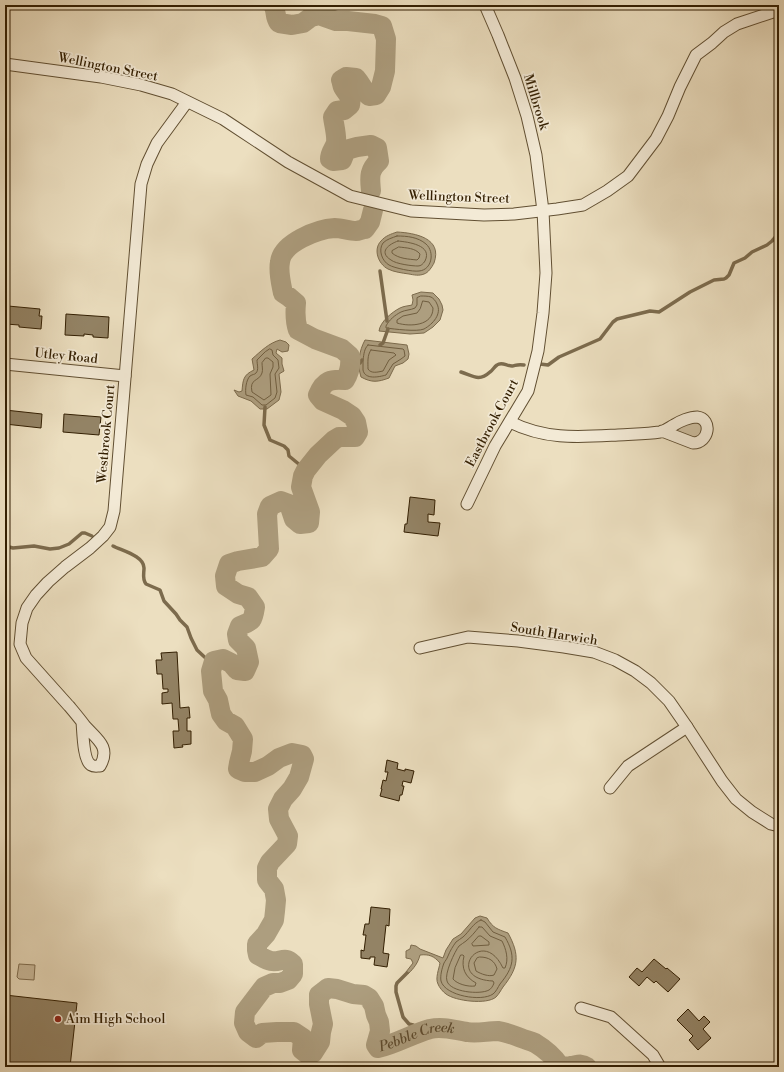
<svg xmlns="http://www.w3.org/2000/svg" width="784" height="1072" viewBox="0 0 784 1072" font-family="'Libre Bodoni',serif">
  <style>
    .green { fill: #cdbea0; stroke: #806e51 }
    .water { fill: #ad9e7f; stroke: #7c6b4d }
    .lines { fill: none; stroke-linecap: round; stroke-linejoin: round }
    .shore { stroke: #705e40; stroke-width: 1 }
    .stream { stroke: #7c6b4d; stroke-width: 3.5 }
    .river { stroke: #ad9e7f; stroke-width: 20 }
    .building { fill: #938365; stroke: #331f02 }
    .minor-casing { stroke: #614f32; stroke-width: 13 }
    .minor { stroke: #f3ead6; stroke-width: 11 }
    .poi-dot { fill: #8f2418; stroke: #f3ead6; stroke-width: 1.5 }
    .labels { text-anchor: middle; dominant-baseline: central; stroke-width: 3.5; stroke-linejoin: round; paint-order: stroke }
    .street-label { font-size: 13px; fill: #331f02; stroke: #f3ead6 }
    .poi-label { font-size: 13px; fill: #331f02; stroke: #f3ead6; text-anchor: start }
    .water-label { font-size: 14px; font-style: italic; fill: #5e4b2e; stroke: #f3ead6 }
  </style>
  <rect width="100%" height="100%" fill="#ecdfc0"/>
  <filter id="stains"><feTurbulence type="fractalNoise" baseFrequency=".005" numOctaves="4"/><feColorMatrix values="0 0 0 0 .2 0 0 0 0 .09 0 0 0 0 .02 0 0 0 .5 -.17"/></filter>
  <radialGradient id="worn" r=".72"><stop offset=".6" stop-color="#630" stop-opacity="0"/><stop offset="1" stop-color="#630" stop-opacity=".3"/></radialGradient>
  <g class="green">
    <polygon points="694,420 701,424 703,430 697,439 676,433 675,427"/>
    <polygon points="19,964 35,965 34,980 19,979 17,977"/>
  </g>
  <g class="water">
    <path d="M397,232C415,233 443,238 434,263C432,267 428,273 424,274C419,276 414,275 409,274C402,273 394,272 388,269C378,264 373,249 381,241C385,236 391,234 397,232Z"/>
    <path d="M421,292L433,293L439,299L442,305L443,310L440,320L433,327L424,333L410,334L379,331C380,322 392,312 400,308C404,306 408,306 412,305L413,300L412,295Z"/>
    <path d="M280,340L286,342L289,345L288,351L282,352L277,349L276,353L282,358V364L284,371L279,374L281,392L279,400L267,409H260L251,401L238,396L234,390L239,392L242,391C243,380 243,375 254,370L252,359C261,351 269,343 280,340Z"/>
    <path d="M365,340L407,345L409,354L408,359L403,363L395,366L389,378C378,382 372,383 361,377C357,364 359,351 365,340Z"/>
    <path d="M480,916L487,918C493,928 497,929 508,933C520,955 519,967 503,987C501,990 499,994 496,997C487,1005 455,1001 446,994C443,992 439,987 438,984C435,978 439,969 440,963C434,956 429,954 420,955C418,963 414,968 408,974L406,972L413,963L411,959L406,958V951L410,949L411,945L416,946L420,949L443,958L446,950L453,939L461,934L475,918Z"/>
  </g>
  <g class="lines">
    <g class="shore">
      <path d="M397,236C407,236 418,237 426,244C435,252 432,270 419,271C413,272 394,268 389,265C382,261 378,250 383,243C387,239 392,238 397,236Z"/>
      <path d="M398,241C408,242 433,245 425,261C423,264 421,266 418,266C412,266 396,264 391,260C378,252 389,244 398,241Z"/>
      <path d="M399,247C407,248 415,248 420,254L419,258L417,260C409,259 399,259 392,253V251Z"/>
      <path d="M421,296C424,296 428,296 431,297C433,298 436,301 437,304C442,314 433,324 424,329C417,332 394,329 386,328V326C389,320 395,315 401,312C405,310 411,310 415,308L417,305V298Z"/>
      <path d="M423,301L429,302L433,308C433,326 410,327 397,323V320L403,316L417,313L420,309Z"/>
      <path d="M368,345L403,349L404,350L405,356L401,359L393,364L386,375C379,377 365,380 363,370C363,367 363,363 363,360C364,354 364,349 368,345Z"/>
      <path d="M270,349L272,350L273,355L278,360L279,368L275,374L277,392L275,398L266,405H262L253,397L246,395C245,390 246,380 250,376C253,374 254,375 256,373C259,370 257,364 257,360L265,352Z"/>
      <path d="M371,350L394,353L396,355L389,360L383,371C378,372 371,374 368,369C368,363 367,355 371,350Z"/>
      <path d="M266,358H268L273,362V367L270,374L271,395L264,400L252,392C249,378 259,382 262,373C263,370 262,366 262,363Z"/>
      <path d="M481,920L485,922L493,932L505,937C516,956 514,967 500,984C498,987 496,992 493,994C482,1002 445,996 441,981C440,976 442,968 444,963C445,961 447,959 448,956C450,951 453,946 456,942C458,940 461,939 463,937C469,932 473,923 481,920Z"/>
      <path d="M479,927H482L490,936L502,941C506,949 509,959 505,968H503C482,924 443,979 493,981L494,983C493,986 491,989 489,990C480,995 450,992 447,981C444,974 455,951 459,946C461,944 464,943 466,941C471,937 475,932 479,927Z"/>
      <polygon points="479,936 481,936 489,942 489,945 473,946 472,944"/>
      <path d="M461,955H463L464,956C461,968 465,977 476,983L475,986C468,987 457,984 453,979L455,968Z"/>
      <path d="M480,957C489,957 495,961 497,969L494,975C489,977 481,974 476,971L474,963L477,958Z"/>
    </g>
    <g class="stream">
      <polyline points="380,271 387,321"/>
      <polyline points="380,345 383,343 388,329"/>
      <polyline points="540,364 548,365 559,357 600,339 613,322 617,319 650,311 659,312 690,292 714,280 724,279 726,278 729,275 734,263 745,258 752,252 767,245 772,241 779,233"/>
      <polyline points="351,365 360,363 362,360"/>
      <path d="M461,372C473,376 479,382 490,372C493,370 494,367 497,365C502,361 506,366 512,366C517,365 518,364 524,365"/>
      <polyline points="265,407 264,425 270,440 284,446 288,450 289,456 306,470"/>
      <polyline points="5,546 13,548 34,546 50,549 59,548 69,544 82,533 85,533 92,536"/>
      <path d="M113,546C123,551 144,556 144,568C144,574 142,579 146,584L160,590L164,601L176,614L180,620L187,627L191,638L197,650L212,664"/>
      <polyline points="407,973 397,983 396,986 396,992 403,1017 409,1024 413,1025 422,1032"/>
    </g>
    <g class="river">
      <path d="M273,5C277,11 274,16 279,23L292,25L303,23L311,17L319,15L336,21H348L375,24L382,26L386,39L385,71L381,87L376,95L369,96C363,90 362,85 356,78L346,77L341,80C342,82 342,85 343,87C347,94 352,97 350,105L344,110L337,111L333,117C334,125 337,135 336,143C334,149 330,152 330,159L333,161L342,160L346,150L357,147L371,145L377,148L379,161C368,171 370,178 371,191"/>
      <path id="s1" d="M373,210L370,222L365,229C362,229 359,231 356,231C349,231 342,228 335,228C317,229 282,243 280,262C278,272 281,283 283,293L289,297L296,303C295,313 295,321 298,330L315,339L342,349L350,356C351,365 350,372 345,380C331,379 324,380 318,395L323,401L343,410L352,416L356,422L358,432L355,437H339L334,440L318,455L306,470L303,476L301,487L310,512L309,523L300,524L294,519L289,504L281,501L270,506L267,514L269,549L262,557L238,561L229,564L225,576L226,586L238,594L248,597L255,607C253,620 253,621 240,626L237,634L238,640L246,648L249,662L245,671L237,670L231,663L223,659L214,661L211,671L213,691L218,700L221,714L226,721L235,726L243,739L242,751L239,763L238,769L245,772H255L268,766L279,758L292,753L302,755L304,759L299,777L292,789L283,799L278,809L279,819L288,836L287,844L270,862L267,868V880L274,889L276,900L275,911L274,920L266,934L257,944V950L258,955C262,957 266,960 271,961C281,963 284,955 293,964V974L288,980L280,983H273L264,987L245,1012L244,1023L248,1032L256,1038L262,1033L277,1032H294L303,1038L302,1050L307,1054L313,1053L320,1042L321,1032L323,1024L319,1004V995L328,988L337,989L353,994L364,995L369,998L374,1006L376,1015L379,1022L380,1031L376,1045L378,1048C396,1044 412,1034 430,1029C443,1026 454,1030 467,1032C477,1034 487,1031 498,1031C506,1032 513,1035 521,1038C526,1040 531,1041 535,1043C545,1049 554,1057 560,1066C564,1066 568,1067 571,1066C578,1065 581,1063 587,1067"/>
    </g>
  </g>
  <g class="building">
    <polygon points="8,306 40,309 39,316 42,316 41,329 19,327 19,325 6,324"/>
    <polygon points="66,314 109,317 108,338 93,337 93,335 84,334 84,336 65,335"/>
    <polygon points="5,410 42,414 41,428 5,424"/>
    <polygon points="64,414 101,417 99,435 63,432"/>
    <polygon points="410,497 435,500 434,515 428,514 428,522 440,523 438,536 404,532 405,524 407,524"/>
    <polygon points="177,652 180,708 189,707 190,718 187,718 187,731 191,731 191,744 182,745 183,747 174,748 173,731 179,731 178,719 173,719 172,703 162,704 162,693 168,692 168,689 163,689 162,674 157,674 156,660 162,660 161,653"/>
    <polygon points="387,760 398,763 397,769 405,771 405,769 414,771 411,783 403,781 402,786 404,786 402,795 400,795 399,801 380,796 382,789 381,789 383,780 386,781 388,772 385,772"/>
    <polygon points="371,907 390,909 389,926 386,925 383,953 389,954 387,967 374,965 375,957 370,957 370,959 361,958 361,950 364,951 366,935 363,935 365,924 369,924"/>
    <polygon points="654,959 666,969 667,968 680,979 668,992 656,981 654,983 647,977 639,986 629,977 637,968 642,972"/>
    <polygon points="5,995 77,1003 70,1067 5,1067"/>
    <polygon points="688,1009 699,1021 704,1016 710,1022 703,1029 711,1038 698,1050 689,1040 693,1036 677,1020"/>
  </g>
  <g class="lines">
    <defs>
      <g id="minor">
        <polyline points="5,64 101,77 141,85 172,94 223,119 288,162 350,196 411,211 484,215 514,214 557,209 583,205 607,191 628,176 656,139 668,116 680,87 696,55 712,43 724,32 737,24 779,10"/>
        <polyline points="5,364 125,376"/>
        <path d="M510,422C546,440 579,437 618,435C632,434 647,434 660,432C665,431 670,427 674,425C680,421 690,417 697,417C713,419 709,443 693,443L662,431"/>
        <polyline points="467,504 495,446 528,391 538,351 543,313 546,273 543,211 536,155 527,116 515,78 498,35 485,5"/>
        <polyline points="420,648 468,637 518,641 564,647 594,652 615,660 635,671 651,683 669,701 687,727 722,781 736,799 752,812 771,824 779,826"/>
        <path d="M82,722C83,732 83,760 91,765C94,767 97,766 100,766C111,747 97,739 85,726C80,719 74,712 69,706L68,705L26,658L20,644L22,623L27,608L36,595L48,582L65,567L90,548L103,536L110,527L114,511L141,184L147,164L157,143L187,102"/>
        <polyline points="610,788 628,766 687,727"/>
        <polyline points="581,1008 611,1017 653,1055 660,1067"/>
      </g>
    </defs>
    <use href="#minor" class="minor-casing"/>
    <use href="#minor" class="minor"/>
  </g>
  <circle class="poi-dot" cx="58" cy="1019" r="4"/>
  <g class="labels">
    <g class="street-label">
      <text transform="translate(108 67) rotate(11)">Wellington Street</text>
      <text transform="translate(536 102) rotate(73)">Millbrook</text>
      <text transform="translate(459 197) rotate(2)">Wellington Street</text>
      <text transform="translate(66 356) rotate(6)">Utley Road</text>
      <text transform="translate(492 423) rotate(-62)">Eastbrook Court</text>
      <text transform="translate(106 434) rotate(-85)">Westbrook Court</text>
      <text transform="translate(554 634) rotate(9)">South Harwich</text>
    </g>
    <g class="poi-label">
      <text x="66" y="1019">Aim High School</text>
    </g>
    <g class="water-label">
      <text stroke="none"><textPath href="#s1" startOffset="1651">Pebble Creek</textPath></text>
    </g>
  </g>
  <rect width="784" height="1072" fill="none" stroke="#ecdfc0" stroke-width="20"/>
  <rect x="6" y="6" width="772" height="1060" fill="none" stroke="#331f02" stroke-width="2"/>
  <rect x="10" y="10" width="764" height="1052" fill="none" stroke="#331f02"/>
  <rect width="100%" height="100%" filter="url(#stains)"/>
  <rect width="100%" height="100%" fill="url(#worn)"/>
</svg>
